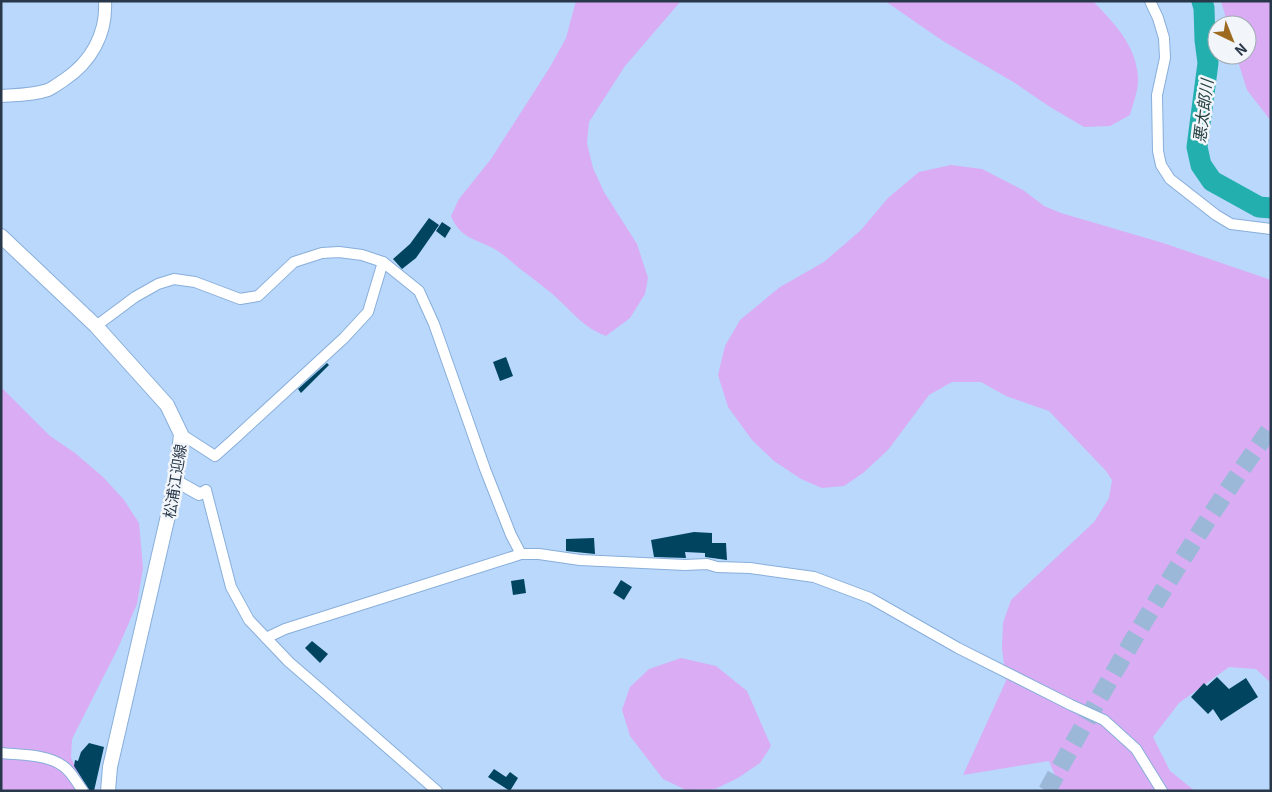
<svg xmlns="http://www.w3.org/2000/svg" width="1272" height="792" viewBox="0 0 1272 792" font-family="Georgia,'Noto Sans JP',serif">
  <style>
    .green { fill: #daacf4 }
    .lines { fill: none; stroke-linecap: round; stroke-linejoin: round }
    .river { stroke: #23afad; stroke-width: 21 }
    .building { fill: #00445f }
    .motorway-tunnel { stroke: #9cb8d8; stroke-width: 18; stroke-dasharray: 18 9; stroke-linecap: butt }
    .minor-casing { stroke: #88aeda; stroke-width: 12 }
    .tertiary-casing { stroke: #88aeda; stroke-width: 14 }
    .secondary-casing { stroke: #88aeda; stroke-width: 16 }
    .minor { stroke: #fff; stroke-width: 10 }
    .tertiary { stroke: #fff; stroke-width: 12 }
    .secondary { stroke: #fff; stroke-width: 14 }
    .labels { text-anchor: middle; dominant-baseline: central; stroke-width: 5; stroke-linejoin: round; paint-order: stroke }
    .street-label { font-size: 15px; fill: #283749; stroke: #f2f6fa }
    .water-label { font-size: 16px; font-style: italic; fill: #264241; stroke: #f2f6fa }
  </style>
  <rect width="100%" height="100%" fill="#b9d8fc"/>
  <g class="green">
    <path d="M576,1H681L625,66L589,122L587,143L593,168L604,192L637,244L648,278L645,294L630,318L606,336C586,329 575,315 560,301C550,291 538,283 527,274C516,266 505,255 493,248C475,239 460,238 451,216L459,199L491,159L550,67L566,38Z"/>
    <path d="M885,1H1093C1114,23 1136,45 1138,77C1139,89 1133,103 1130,115L1110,126L1084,127L1050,107L1015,83L943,41Z"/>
    <polygon points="1221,1 1271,1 1271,121 1247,90 1236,55 1247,55 1247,25 1228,25"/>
    <polygon points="951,165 982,169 1023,190 1044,206 1061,213 1163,243 1271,280 1271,683 1256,669 1229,667 1179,703 1153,737 1170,771 1195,791 1059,791 1059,785 1049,761 963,775 1006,681 1002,648 1003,623 1011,600 1094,522 1109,498 1112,480 1106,471 1049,411 1006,396 981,382 952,382 929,395 888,450 863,473 844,486 822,488 801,479 774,461 752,440 728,407 718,375 725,346 740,320 780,287 824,262 861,230 888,198 919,172"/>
    <polygon points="1,387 50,436 75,453 103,477 124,500 139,523 143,568 137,604 118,648 72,739 71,758 80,775 93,791 1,791"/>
    <polygon points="681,658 716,666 747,691 771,746 760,763 738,778 715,789 686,790 663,779 630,736 622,710 630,687 649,669"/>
  </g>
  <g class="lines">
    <polyline class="river" points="1202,1 1204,8 1205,40 1208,63 1197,147 1201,165 1212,181 1259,207 1271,208"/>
  </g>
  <g class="building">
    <polygon points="429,218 439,225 416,258 402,269 393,259 410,244"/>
    <polygon points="442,222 451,228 445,238 436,231"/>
    <polygon points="506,357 513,376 500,381 493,362"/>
    <polygon points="327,363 329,365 301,393 298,389"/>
    <polygon points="694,532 712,533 712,543 726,543 727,560 705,557 705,553 685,552 686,558 654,557 651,540"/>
    <polygon points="594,538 595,554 566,551 566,539"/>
    <polygon points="524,579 526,593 513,595 511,581"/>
    <polygon points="621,580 632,587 624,600 613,593"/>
    <polygon points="312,641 328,654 320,663 305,648"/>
    <polygon points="1217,677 1229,689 1246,678 1258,697 1221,721 1213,709 1208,714 1191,697 1204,683 1207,686"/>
    <polygon points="89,743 104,747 94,791 90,791 74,766 75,760 78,761 81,752"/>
    <polygon points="494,769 506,777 510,772 518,778 510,791 488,777"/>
  </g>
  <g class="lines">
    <path class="motorway-tunnel" d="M1047,791C1116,666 1187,544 1271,428"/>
    <defs>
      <g id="minor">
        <polyline points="1150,1 1158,18 1164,38 1165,58 1157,95 1158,151 1161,165 1170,179 1216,215 1231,224 1271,229"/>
        <polyline points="96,326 135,297 158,284 174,279 195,282 240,299 258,296 294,262 322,253 339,252 362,255 383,262 419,291 434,324 485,469 511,535 521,554"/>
        <polyline points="181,434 215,456 233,440 344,338 368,312 383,262"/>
        <polyline points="199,494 206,490 231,587 249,620 289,662 318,687 437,791"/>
        <polyline points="266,638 285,629 521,554 539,554 580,560 685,565 707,564 717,567 750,568 814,577 870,598 958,648 1071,705 1104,720 1136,749 1162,791"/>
        <path d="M1,753C20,755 47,754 63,766C71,771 77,783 83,791"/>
      </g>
      <g id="tertiary">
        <path d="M1,96C16,95 33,95 48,90C53,88 59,83 64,80C91,62 107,34 105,1"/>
        <polyline points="176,481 199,494"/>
      </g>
      <polyline id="secondary" points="1,236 96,326 167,405 181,434 176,481 110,767 108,791"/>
    </defs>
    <use href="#minor" class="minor-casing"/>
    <use href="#tertiary" class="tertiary-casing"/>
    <use href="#secondary" class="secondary-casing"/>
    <use href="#minor" class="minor"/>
    <use href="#tertiary" class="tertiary"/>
    <use href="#secondary" class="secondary"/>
  </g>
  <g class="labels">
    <g class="street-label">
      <text transform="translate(174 481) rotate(-81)">松浦江迎線</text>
    </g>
    <g class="water-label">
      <text transform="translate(1202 111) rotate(-83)">悪太郎川</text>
    </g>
  </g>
  <rect width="1272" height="792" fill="none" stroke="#283749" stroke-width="5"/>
  <g transform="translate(1232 40) rotate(137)"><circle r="24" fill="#f2f6fa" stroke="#a1aab3"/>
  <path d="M0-4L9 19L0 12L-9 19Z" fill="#9d6b20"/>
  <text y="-8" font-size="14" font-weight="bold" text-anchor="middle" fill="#283749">N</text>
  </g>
</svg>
